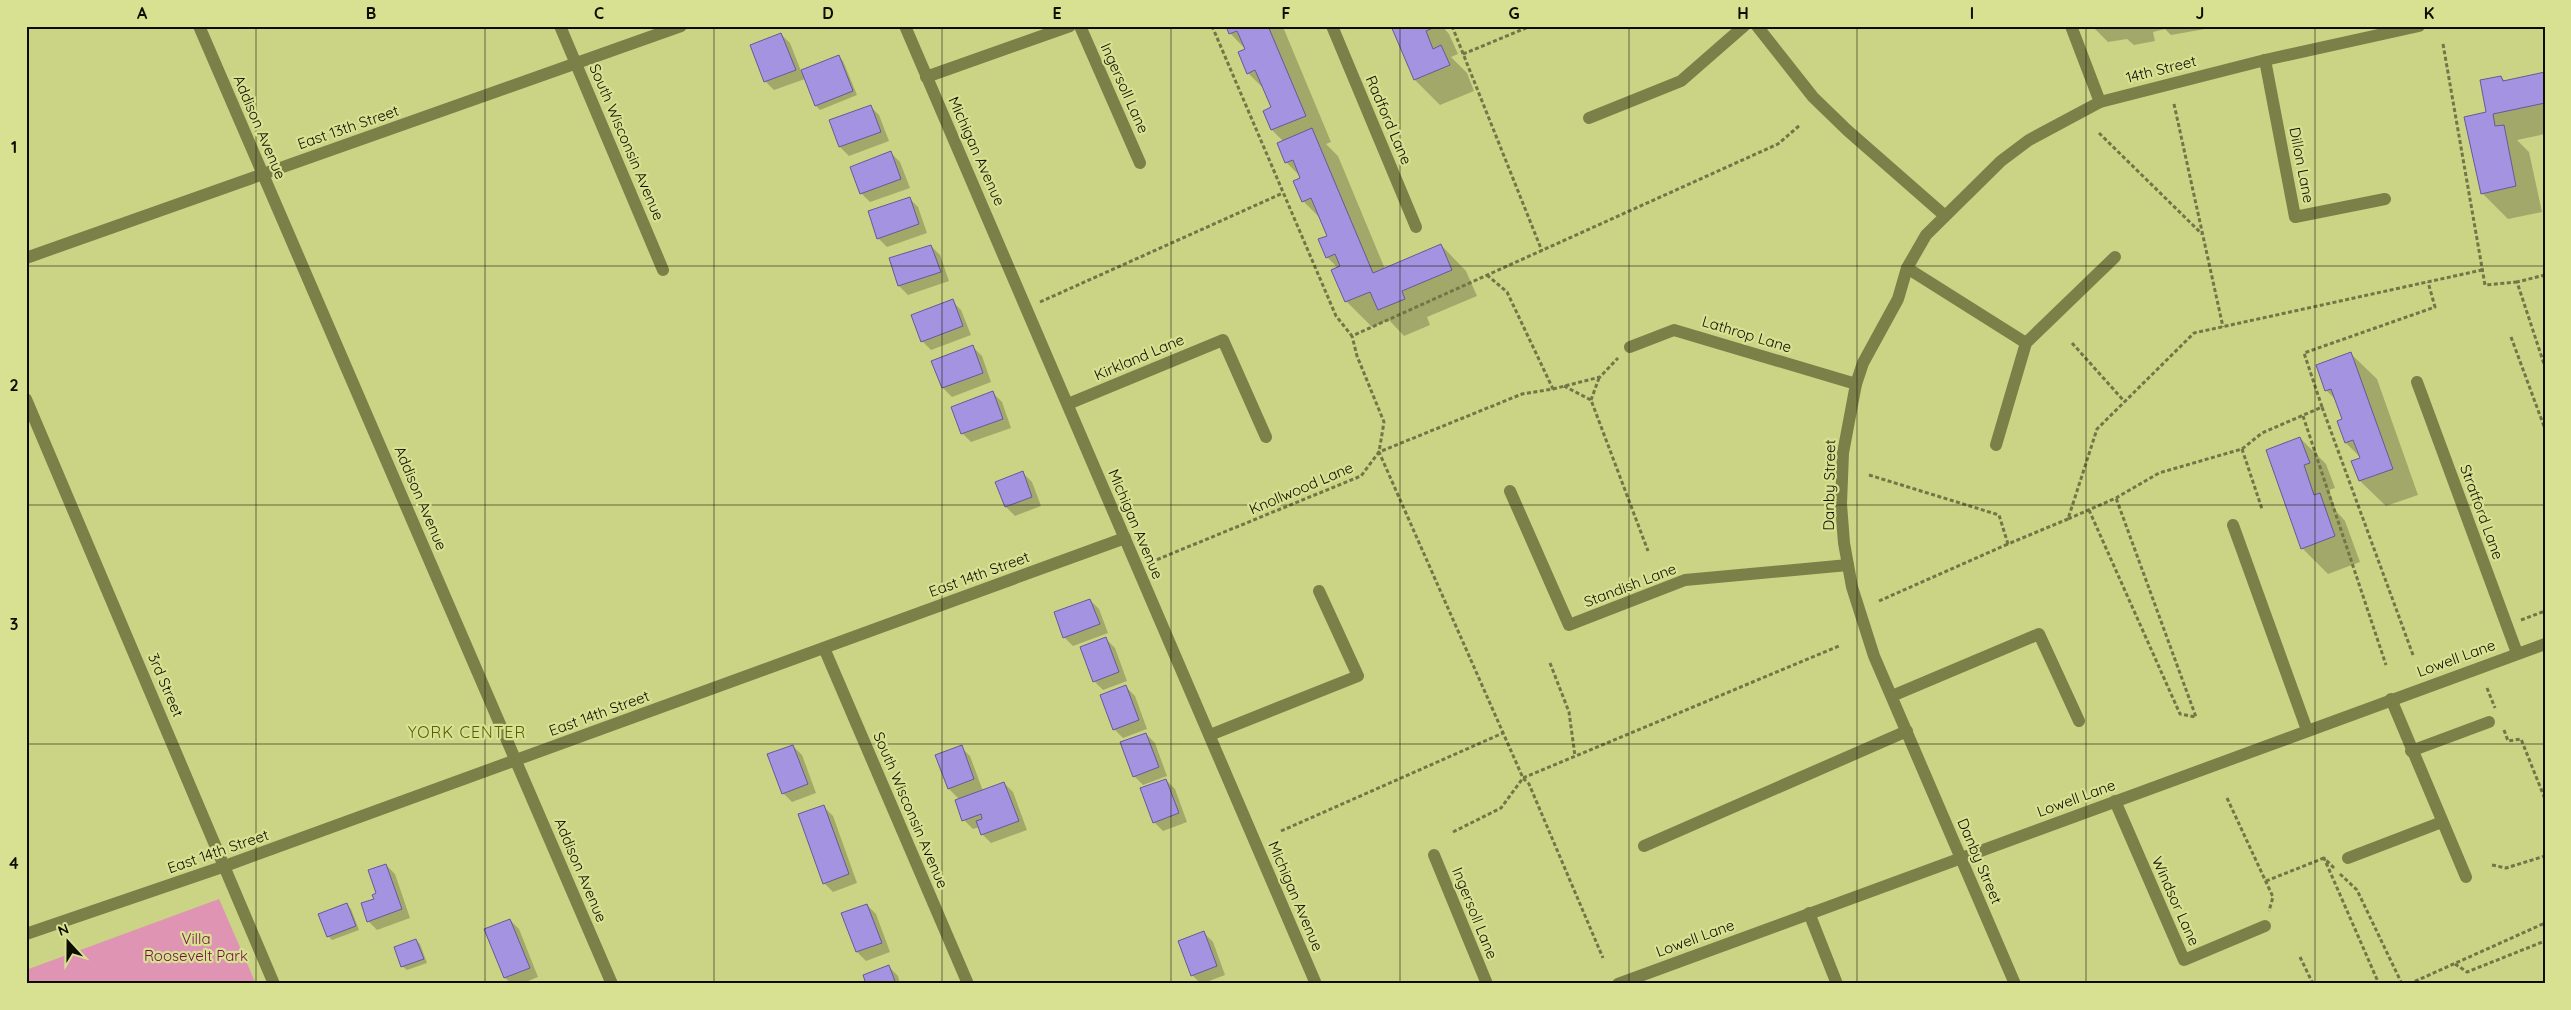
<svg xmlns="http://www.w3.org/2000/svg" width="2571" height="1010" viewBox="0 0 2571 1010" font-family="Quicksand,sans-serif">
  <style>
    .green { fill: #df94b3 }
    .shadow { fill: #0003 }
    .building { fill: #a493e1; stroke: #675898 }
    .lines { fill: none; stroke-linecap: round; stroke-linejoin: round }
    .path { stroke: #717647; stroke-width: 3; stroke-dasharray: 4 2.5; stroke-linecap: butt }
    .minor { stroke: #7a8048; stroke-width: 12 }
    .grid { fill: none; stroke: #0c0e00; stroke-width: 1; stroke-opacity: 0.55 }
    .labels { text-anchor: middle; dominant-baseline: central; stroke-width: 4.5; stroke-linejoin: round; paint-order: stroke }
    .street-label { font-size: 15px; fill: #0c0e00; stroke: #d8e192 }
    .park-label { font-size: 15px; fill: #730c46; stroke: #d8e192 }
    .neighbourhood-label { font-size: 16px; letter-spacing: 1px; fill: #585d04; stroke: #d8e192 }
    .neatline { fill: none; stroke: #0c0e00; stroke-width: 2 }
    .grid-label { font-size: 16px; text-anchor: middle; font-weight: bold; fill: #0c0e00 }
  </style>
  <rect width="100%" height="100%" fill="#cbd385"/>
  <polygon class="green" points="219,899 256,984 26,984 26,970"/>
  <g class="shadow">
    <polygon points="1227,26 1283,27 1331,142 1326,144 1338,156 1385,269 1441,245 1466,271 1477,296 1427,317 1430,325 1404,336 1389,320 1372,327 1346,301 1339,269 1327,257 1328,237 1320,218 1303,201 1302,178 1286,162 1284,142 1272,130 1264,111 1273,108 1265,90 1248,73 1246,50 1231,34"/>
    <polygon points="1392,26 1442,26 1449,34 1458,54 1451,57 1467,73 1474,91 1440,105 1415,80"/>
    <polygon points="2092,26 2222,26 2171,35 2165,29 2153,32 2155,41 2134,45 2127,39 2108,42"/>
    <polygon points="781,34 790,43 801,71 839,56 843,61 857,95 820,110 816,106 805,79 774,90 765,81 752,46"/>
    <polygon points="2545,73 2545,134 2517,140 2529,152 2542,212 2508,219 2482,193 2488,113 2501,77 2506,82"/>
    <polygon points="870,106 879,115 889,141 849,156 840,147 831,120"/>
    <polygon points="891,153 900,162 910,188 870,202 861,193"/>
    <polygon points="909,198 918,207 927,233 887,247 878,238"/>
    <polygon points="931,246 940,255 949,281 908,295 899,286"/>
    <polygon points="952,301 961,310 971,335 931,350 922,341"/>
    <polygon points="973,347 982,356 991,382 952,397 943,388"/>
    <polygon points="2351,354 2377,379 2418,495 2386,506 2360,481 2362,459 2346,443 2344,420 2337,401 2326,390"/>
    <polygon points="993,393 1002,402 1011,428 971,442 962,433"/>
    <polygon points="2300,438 2326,464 2335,488 2329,490 2336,511 2345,521 2360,562 2328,574 2302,548"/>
    <polygon points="1023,473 1032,482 1041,506 1015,516 1006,507 997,482"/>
    <polygon points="1090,600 1099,609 1108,633 1073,646 1064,637"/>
    <polygon points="1106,639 1115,648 1127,681 1103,690 1094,681"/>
    <polygon points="1126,687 1135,696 1147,729 1123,738 1114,729"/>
    <polygon points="1146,734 1155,743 1167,776 1143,785 1134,776"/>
    <polygon points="793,746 802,755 816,793 792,802 783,793"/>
    <polygon points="961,747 970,756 983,791 1004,783 1013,792 1027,830 991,843 982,834 979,827 973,829 964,820 959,799 949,789"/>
    <polygon points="1166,780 1175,789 1187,822 1163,831 1154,822"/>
    <polygon points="824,807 833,816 857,883 833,892 824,883"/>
    <polygon points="386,865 395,874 410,918 377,930 368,921"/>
    <polygon points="347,905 351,909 359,930 332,940 328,936"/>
    <polygon points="867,905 876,914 890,952 866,961 857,952 843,914"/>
    <polygon points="510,920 519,929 538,977 521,984 512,984 505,978 486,930"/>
    <polygon points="1204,933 1213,942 1225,975 1201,984 1192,975"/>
    <polygon points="416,940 420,944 427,963 407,970 402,966"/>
    <polygon points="889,967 898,976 900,984 868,984"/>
  </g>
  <g class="building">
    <polygon points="1226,26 1268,26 1306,116 1271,130 1263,111 1271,107 1255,70 1247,74 1238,52 1245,49 1237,31 1229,34"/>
    <polygon points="1391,26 1432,26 1433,28 1426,31 1433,49 1441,45 1450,65 1414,80"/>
    <polygon points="781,33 796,70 764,82 750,45"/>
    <polygon points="839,55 853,91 815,106 801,70"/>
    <polygon points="2545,72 2545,103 2493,114 2495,126 2504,125 2516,186 2481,194 2464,117 2486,112 2480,80 2501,76 2503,81"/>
    <polygon points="871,105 881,132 839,147 829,120"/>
    <polygon points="1312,128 1373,273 1441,244 1452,270 1402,291 1405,299 1378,310 1370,292 1345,302 1331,270 1340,266 1335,254 1326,258 1318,239 1327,236 1311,198 1302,202 1293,181 1300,178 1293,160 1285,163 1277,143"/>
    <polygon points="891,151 901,179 860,194 850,167"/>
    <polygon points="910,197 919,224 877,239 868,211"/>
    <polygon points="931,245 941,272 898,286 889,258"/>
    <polygon points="953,299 963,326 921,342 911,315"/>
    <polygon points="973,345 983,373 942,388 931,361"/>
    <polygon points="2351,352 2393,469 2359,481 2351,461 2360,458 2353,440 2345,443 2337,421 2342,419 2331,389 2325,391 2316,365"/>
    <polygon points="993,391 1003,419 961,434 951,407"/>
    <polygon points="2300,437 2310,463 2304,465 2314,495 2320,493 2335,536 2301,549 2266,450"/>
    <polygon points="1023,471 1032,497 1005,507 995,482"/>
    <polygon points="1090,599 1100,624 1063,638 1054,612"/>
    <polygon points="1106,637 1119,672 1093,682 1080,647"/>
    <polygon points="1126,685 1139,720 1113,730 1100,695"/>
    <polygon points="1146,733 1159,767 1133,777 1120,742"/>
    <polygon points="793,745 808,784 782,794 767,754"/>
    <polygon points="962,745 974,779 948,789 935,755"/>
    <polygon points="1166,779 1179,813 1153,823 1140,788"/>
    <polygon points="1004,782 1019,821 981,835 976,821 982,819 981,814 962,821 955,800"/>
    <polygon points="824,805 849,874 823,884 798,814"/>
    <polygon points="386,864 402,909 367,922 361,903 374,899 372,895 376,893 368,870"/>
    <polygon points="347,903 356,926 327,937 318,914"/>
    <polygon points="867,904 882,943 856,952 841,913"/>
    <polygon points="510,919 530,968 504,978 484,929"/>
    <polygon points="1204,931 1217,966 1191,976 1178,941"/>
    <polygon points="416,939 424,959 401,967 394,947"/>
    <polygon points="889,965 896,984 866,984 863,975"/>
  </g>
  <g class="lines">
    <g class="path">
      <polyline points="1212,26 1336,316 1352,336 1778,144 1800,125"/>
      <polyline points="1452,26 1542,251"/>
      <polyline points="2443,44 2485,285 2517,282"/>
      <polyline points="1463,54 1531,26"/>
      <polyline points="2174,104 2223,327"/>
      <polyline points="2099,133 2202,234"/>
      <polyline points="1487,275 1507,292 1553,389 1522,394 1379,452 1523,778 1529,784 1603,958"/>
      <polyline points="2545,275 2517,282 2545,367"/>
      <polyline points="1040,302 1283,193"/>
      <polyline points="2511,337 2545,429"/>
      <polyline points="2072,343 2124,401"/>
      <polyline points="1564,386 1591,400 1648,551"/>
      <polyline points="1553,389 1600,377 1618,358"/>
      <polyline points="1591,400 1599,378"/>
      <polyline points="2322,407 2304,353 2435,307 2428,282"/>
      <polyline points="2303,416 2386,665"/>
      <polyline points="2242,449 2262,509"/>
      <polyline points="1869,475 1999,515 2008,544 2068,519"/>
      <polyline points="2089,510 2180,714 2196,717 2116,498"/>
      <polyline points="1151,562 1361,476 1379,452 1384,422 1357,356 1352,336"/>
      <polyline points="1879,601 2008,544"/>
      <polyline points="2521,620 2545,611"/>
      <polyline points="2413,655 2322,407 2262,433 2242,449 2159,473 2116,498 2068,519 2097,429 2194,333 2482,270"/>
      <polyline points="1550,663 1569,712 1575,756"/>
      <polyline points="2487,688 2495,708"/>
      <polyline points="2504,730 2508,741 2521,739 2545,799"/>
      <polyline points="2227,798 2273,897 2269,911"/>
      <polyline points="1281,831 1503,733"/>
      <polyline points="1453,832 1501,808 1523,778 1839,646"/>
      <polyline points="2492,865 2506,868 2545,856"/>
      <polyline points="2334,868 2324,858 2379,984"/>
      <polyline points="2340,874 2357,890 2402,984"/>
      <polyline points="2266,881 2324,858"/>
      <polyline points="2300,957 2313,984"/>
      <polyline points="2455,964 2467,972 2545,941"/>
      <polyline points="2409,984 2545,923"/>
    </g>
    <g class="minor">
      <polyline points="199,26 612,984"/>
      <polyline points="560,26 663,270"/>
      <polyline points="905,26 1316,984"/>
      <polyline points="1080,26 1140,163"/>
      <polyline points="1332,26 1416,227"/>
      <polyline points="1757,26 1813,97 1847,130 1944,215"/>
      <polyline points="2071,26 2100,102"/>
      <polyline points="2265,60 2295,217 2385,199"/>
      <polyline points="926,77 1070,26"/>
      <polyline points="1589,118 1681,81 1744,26"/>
      <polyline points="26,258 681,26"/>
      <polyline points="1907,268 2026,343"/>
      <polyline points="1630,347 1674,330 1856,384"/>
      <polyline points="2417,382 2517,653"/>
      <polyline points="26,399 274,984"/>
      <polyline points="1068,404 1223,340 1266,437"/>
      <polyline points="1996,445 2026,343 2115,257"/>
      <polyline points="1510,491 1569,625 1685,580 1848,565"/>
      <polyline points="2233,525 2307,730"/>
      <polyline points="824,648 968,984"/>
      <polyline points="1892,696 2039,634 2079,721"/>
      <polyline points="2391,699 2466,877"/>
      <polyline points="1210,735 1358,676 1319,591"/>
      <polyline points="2411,751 2489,722"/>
      <polyline points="2115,801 2184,960 2265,926"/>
      <polyline points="1644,846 1907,731"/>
      <polyline points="1434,855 1487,984"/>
      <polyline points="2348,858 2442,822"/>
      <polyline points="1809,913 1837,984"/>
      <polyline points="26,934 225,866 1125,538"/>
      <polyline points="1618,984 2545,644"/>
      <polyline points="2015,984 1874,656 1852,587 1844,543 1841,504 1843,453 1856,384 1863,363 1898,299 1907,268 1926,235 2001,161 2029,140 2100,102 2265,60 2419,26"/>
    </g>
  </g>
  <path class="grid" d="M256,26V984M485,26V984M714,26V984M942,26V984M1171,26V984M1400,26V984M1629,26V984M1857,26V984M2086,26V984M2315,26V984M26,266H2545M26,505H2545M26,744H2545"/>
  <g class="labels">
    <g class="street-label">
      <text transform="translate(2161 69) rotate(-14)">14th Street</text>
      <text transform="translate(1125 88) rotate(66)">Ingersoll Lane</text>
      <text transform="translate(1389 120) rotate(67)">Radford Lane</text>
      <text transform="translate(260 127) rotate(67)">Addison Avenue</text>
      <text transform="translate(348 127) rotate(-19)">East 13th Street</text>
      <text transform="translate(627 142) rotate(67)">South Wisconsin Avenue</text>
      <text transform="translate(977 151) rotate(66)">Michigan Avenue</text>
      <text transform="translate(2302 165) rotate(79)">Dillon Lane</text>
      <text transform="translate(1747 334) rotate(17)">Lathrop Lane</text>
      <text transform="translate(1139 357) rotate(-23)">Kirkland Lane</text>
      <text transform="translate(1829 485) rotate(-89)">Danby Street</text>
      <text transform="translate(1301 488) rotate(-23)">Knollwood Lane</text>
      <text transform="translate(421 498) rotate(67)">Addison Avenue</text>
      <text transform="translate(2482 512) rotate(70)">Stratford Lane</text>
      <text transform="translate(1136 524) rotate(67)">Michigan Avenue</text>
      <text transform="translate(979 574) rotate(-20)">East 14th Street</text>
      <text transform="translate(1630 585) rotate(-21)">Standish Lane</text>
      <text transform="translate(2456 658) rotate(-20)">Lowell Lane</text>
      <text transform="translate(166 685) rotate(67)">3rd Street</text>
      <text transform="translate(599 713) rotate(-20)">East 14th Street</text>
      <text transform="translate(2076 798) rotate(-20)">Lowell Lane</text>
      <text transform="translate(911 810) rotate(67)">South Wisconsin Avenue</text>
      <text transform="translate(218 851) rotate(-19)">East 14th Street</text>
      <text transform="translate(1980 861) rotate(67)">Danby Street</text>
      <text transform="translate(581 870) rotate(67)">Addison Avenue</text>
      <text transform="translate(1296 896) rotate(67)">Michigan Avenue</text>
      <text transform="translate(2176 901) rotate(66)">Windsor Lane</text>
      <text transform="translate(1475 913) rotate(68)">Ingersoll Lane</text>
      <text transform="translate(1695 938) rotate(-20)">Lowell Lane</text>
    </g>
    <g class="park-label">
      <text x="196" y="938">Villa<tspan x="196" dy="17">Roosevelt Park</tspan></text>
    </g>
    <g class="neighbourhood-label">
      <text x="467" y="732">YORK CENTER</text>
    </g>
  </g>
  <rect width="2571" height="1010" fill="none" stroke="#d8e192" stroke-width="55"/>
  <g transform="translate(68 942) rotate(339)" stroke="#d8e192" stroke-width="4" paint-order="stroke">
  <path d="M0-4L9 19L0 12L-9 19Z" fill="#0c0e00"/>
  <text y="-8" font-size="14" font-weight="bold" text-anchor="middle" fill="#0c0e00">N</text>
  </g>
  <rect x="28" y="28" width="2516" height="954" class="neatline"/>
  <g class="grid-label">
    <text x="142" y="19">A</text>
    <text x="371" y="19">B</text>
    <text x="599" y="19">C</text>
    <text x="828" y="19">D</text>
    <text x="1057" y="19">E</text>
    <text x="1286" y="19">F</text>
    <text x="1514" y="19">G</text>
    <text x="1743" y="19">H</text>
    <text x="1972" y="19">I</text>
    <text x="2200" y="19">J</text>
    <text x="2429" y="19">K</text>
    <text x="14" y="153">1</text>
    <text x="14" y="391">2</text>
    <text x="14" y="630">3</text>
    <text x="14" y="869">4</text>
  </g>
</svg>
